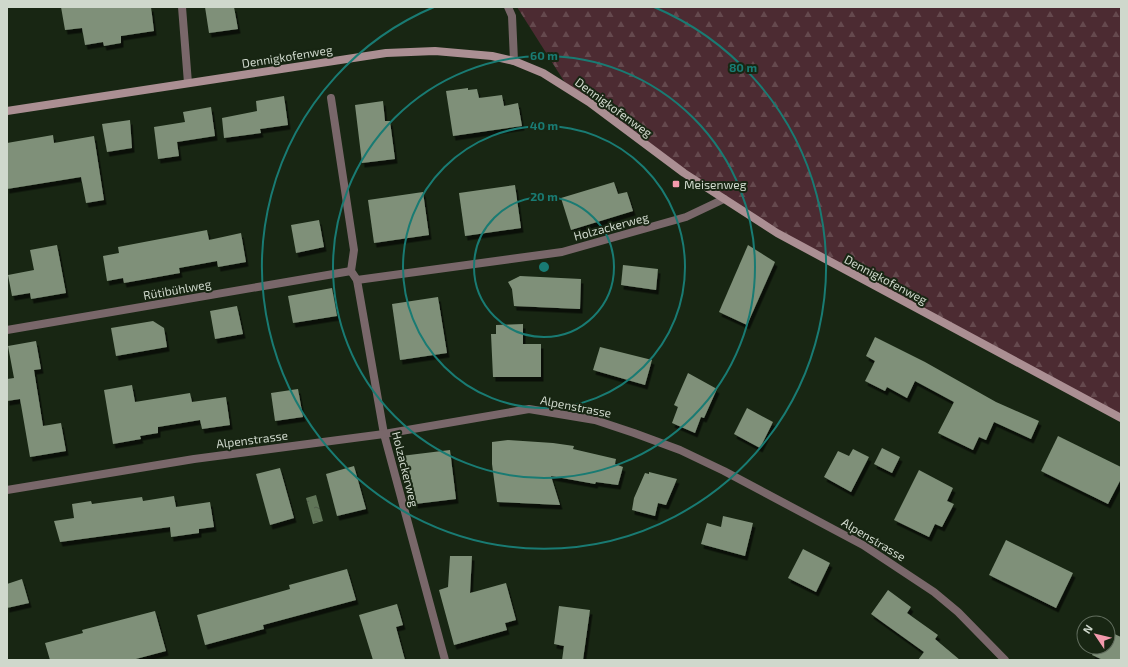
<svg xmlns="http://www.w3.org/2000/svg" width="1128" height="667" viewBox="0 0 1128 667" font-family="'Exo 2',sans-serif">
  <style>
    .forest { fill: url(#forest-firs) }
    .water { fill: url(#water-ripples) }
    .building { fill: #7f9079; filter: url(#shadow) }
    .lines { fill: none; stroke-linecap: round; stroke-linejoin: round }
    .street { stroke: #79676a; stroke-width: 8 }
    .secondary { stroke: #ab8f93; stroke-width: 8 }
    .ring { fill: none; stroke: #197b73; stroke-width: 2 }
    .poi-dot { fill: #f39aac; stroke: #182613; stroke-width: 1.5 }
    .labels { text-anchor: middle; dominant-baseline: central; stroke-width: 4; stroke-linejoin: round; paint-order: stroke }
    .street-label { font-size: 12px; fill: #cfd8cc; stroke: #182613 }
    .poi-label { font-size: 12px; fill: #cfd8cc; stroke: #182613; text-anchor: start }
    .centre { fill: #197b73; stroke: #182613; stroke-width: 2 }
    .ring-label { font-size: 12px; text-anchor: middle; font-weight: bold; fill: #197b73; stroke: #182613; stroke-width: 4; stroke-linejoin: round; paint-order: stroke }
  </style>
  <defs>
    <pattern id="forest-firs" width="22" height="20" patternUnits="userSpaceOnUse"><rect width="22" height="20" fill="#4c2b32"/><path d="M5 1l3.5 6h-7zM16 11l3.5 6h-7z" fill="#65494e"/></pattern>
    <pattern id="water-ripples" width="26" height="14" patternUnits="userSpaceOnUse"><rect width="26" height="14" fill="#607558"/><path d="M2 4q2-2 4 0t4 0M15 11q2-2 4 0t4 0" fill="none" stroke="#515e4c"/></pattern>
    <filter id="shadow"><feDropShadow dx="2.5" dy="4.5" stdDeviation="0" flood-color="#0009"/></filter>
  </defs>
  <rect width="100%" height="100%" fill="#182613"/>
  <polygon class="forest" points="517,7 1121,7 1121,417 777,233 569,89"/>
  <polygon class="water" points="316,495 323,521 313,524 306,498"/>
  <g class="building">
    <polygon points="61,7 151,7 154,31 121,36 121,43 104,46 103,42 85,45 82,28 65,30"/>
    <polygon points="205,7 234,7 238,29 209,33"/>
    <polygon points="468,88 468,90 477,89 479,98 502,95 504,106 518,103 522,126 453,136 446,91"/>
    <polygon points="284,96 288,125 260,129 261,133 224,138 222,118 257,111 256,101"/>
    <polygon points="383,101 385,121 390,121 395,159 362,163 355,105"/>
    <polygon points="211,107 215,136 177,142 179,156 158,159 154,127 185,122 183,112"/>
    <polygon points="130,120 132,148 107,152 102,124"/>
    <polygon points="53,135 54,143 94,136 104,200 86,203 81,177 7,189 7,143"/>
    <polygon points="614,182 618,194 627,192 633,211 571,230 561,198"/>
    <polygon points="515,185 521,228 465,236 459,193"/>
    <polygon points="423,192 429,235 374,243 368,200"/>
    <polygon points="319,220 324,247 296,253 291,225"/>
    <polygon points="207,230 209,240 241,233 246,262 218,267 217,261 179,268 180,273 124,283 123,278 107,281 103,256 119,253 118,247"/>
    <polygon points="57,245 66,293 31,299 30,293 12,296 8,275 34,270 30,250"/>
    <polygon points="748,245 775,262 747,325 719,312"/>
    <polygon points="623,265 658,269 656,290 621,285"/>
    <polygon points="520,276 581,279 580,309 514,306 512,289 508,282"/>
    <polygon points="332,288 337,316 293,323 288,296"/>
    <polygon points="438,297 447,353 400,360 392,304"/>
    <polygon points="237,306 243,334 215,339 210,311"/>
    <polygon points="153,321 164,328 167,347 116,356 111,328"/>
    <polygon points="523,324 523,344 541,344 541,377 493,377 491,334 496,334 496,325"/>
    <polygon points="875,337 925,362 996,402 1039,421 1031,439 994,422 986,440 979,437 973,450 938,433 954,402 915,381 907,398 887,387 885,391 865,381 875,361 866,356"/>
    <polygon points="36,341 41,369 34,370 43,426 61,423 66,451 30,457 20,399 7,401 7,379 14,378 8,346"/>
    <polygon points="600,347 652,360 645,385 593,370"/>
    <polygon points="688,373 717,389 704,418 701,417 695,433 672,423 678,407 674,405"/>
    <polygon points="132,385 135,402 190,393 192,402 226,397 230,425 202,429 200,420 158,427 158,433 140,436 141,439 113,444 104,390"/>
    <polygon points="298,389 303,417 275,421 271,393"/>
    <polygon points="747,408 773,422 760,448 734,434"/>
    <polygon points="1058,436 1121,467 1121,479 1108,504 1041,471"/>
    <polygon points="508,440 553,443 574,446 573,449 616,459 615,464 623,467 618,485 596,482 595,484 551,476 560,505 497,502 492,464 492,442"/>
    <polygon points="882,448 900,457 892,473 874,464"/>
    <polygon points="853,449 869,457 851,492 824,477 838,451 849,456"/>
    <polygon points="450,450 456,499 415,504 401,456"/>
    <polygon points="354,466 366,509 337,516 326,474"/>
    <polygon points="280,468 294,518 270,525 256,474"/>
    <polygon points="919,470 953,488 947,501 954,504 942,527 935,524 929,537 894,520"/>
    <polygon points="649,472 677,479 666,505 658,503 655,516 632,510 634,498 645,473 649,474"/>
    <polygon points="174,496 176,507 210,502 214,527 199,529 199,533 171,537 170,527 60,542 54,521 74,518 72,504 91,501 92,504 142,497 143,501"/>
    <polygon points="723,516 753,523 745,556 701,544 707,523 721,527"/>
    <polygon points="1006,540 1073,573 1056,608 989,575"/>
    <polygon points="803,549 830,563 816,592 788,578"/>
    <polygon points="450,556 472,556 470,593 506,583 516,620 505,623 507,630 454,645 439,590 448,587"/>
    <polygon points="347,569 356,600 263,625 264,629 205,645 197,615 290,589 289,585"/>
    <polygon points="22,579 29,603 7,608 7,584"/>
    <polygon points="888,590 911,607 907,613 938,635 935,639 960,660 918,660 924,652 871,614"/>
    <polygon points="397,604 403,625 396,627 405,660 373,660 359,615"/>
    <polygon points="559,606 590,610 583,660 562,660 564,646 554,644"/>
    <polygon points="155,611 166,651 132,660 50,660 45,643 83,633 82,630"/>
    <polygon points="1108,631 1121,637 1121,660 1103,660 1092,655 1096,647 1108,647"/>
  </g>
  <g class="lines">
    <g class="street">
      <polyline points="182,7 188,83"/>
      <polyline points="508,7 512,16 514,61"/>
      <polyline points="331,98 354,250 351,271 357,280 384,434 445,660"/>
      <polyline points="357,280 562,252 686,217 724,199"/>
      <polyline points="7,330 351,271"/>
      <polyline points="7,490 194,459 384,434 529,409 595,420 634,433 680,450 724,471 863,545 934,592 958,612 1005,660"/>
    </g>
    <polyline class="secondary" points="7,111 386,53 435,51 492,56 514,61 543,73 589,102 684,173 777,233 1121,418"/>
  </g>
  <g class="ring">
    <circle cx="544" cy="267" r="70"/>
    <circle cx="544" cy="267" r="141"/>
    <circle cx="544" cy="267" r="211"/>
    <path d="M654 7A282 282 0 1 1 434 7"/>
  </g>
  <rect class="poi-dot" x="672" y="180" width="8" height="8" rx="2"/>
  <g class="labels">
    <g class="street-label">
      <text transform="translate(287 56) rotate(-9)">Dennigkofenweg</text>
      <text transform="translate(614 107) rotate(36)">Dennigkofenweg</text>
      <text transform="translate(611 226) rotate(-15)">Holzackerweg</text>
      <text transform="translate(886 279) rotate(28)">Dennigkofenweg</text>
      <text transform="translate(177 289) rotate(-10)">Rütibühlweg</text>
      <text transform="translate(576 406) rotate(11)">Alpenstrasse</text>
      <text transform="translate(252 439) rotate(-7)">Alpenstrasse</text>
      <text transform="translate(406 469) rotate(76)">Holzackerweg</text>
      <text transform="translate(874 539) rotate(31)">Alpenstrasse</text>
    </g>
    <g class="poi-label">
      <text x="684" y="184">Meisenweg</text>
    </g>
  </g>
  <circle cx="544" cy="267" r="6" class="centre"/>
  <g class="ring-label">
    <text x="544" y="60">60 m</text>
    <text x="743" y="72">80 m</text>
    <text x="544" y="130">40 m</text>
    <text x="544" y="201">20 m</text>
  </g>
  <rect width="1128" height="667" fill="none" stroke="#cfd8cc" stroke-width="16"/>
  <g transform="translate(1096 635) rotate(305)"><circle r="19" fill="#182613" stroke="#616d5d"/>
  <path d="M0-3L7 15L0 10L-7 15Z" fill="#f39aac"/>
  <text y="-6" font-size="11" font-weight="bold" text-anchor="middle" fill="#cfd8cc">N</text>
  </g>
</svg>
